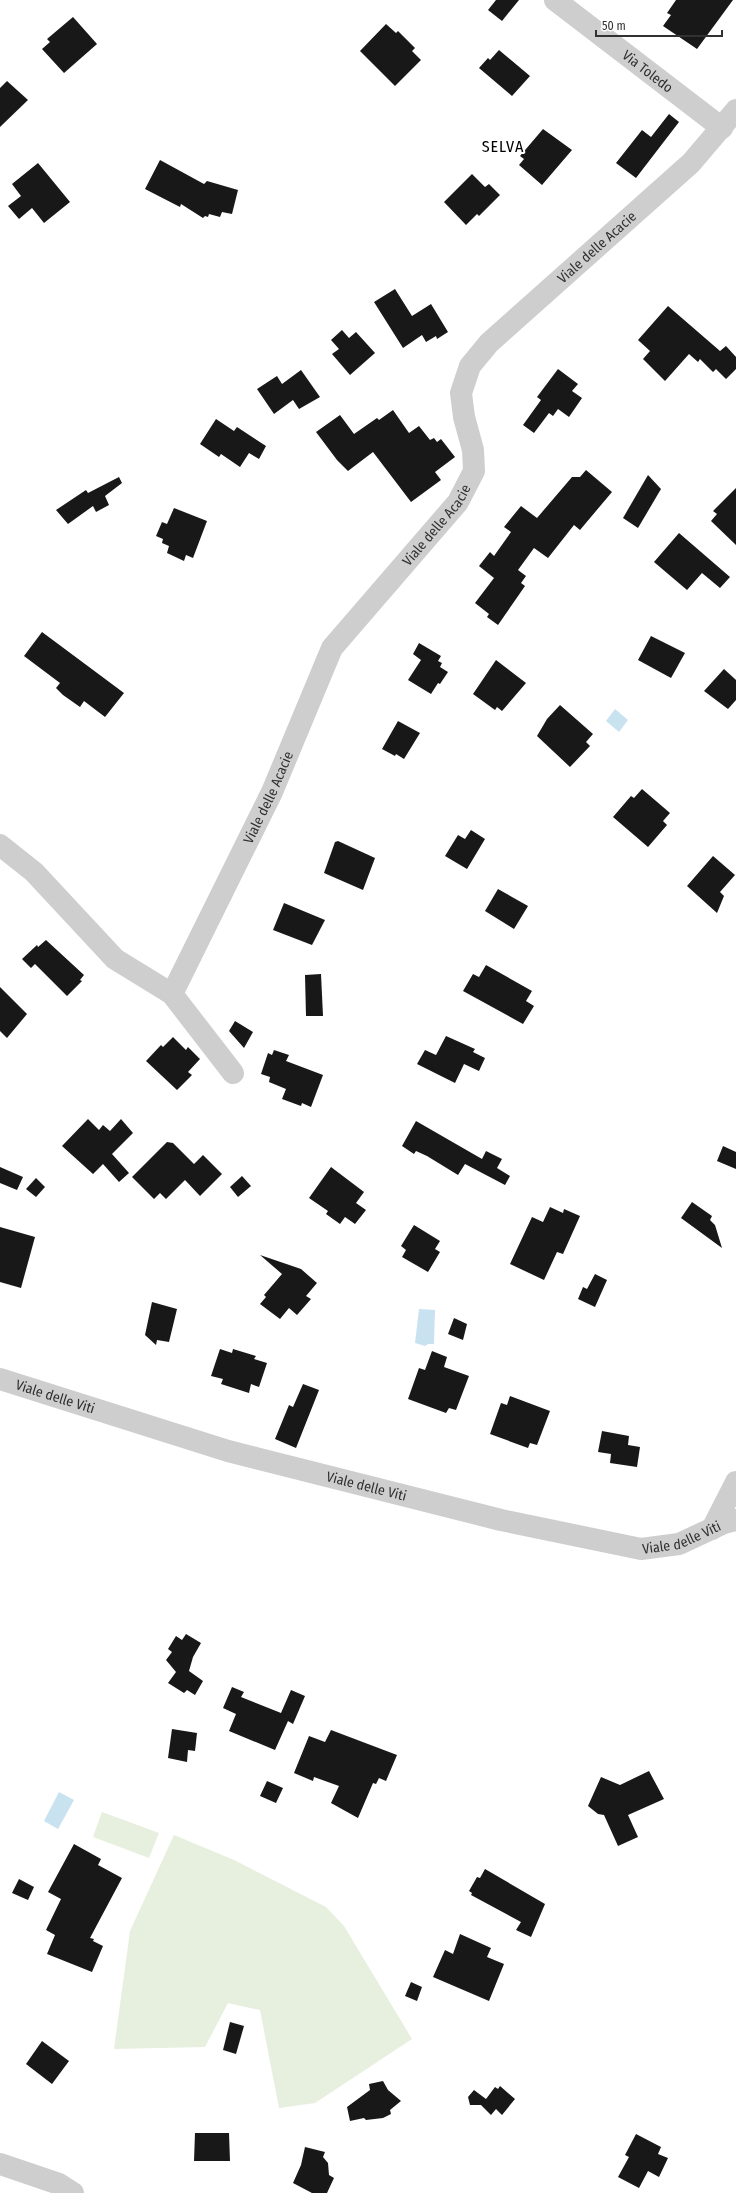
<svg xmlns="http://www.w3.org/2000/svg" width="736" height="2193" viewBox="0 0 736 2193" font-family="'Fira Sans Condensed',sans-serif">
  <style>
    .green { fill: #e7efde }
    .water { fill: #c9e2f0 }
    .building { fill: #181818 }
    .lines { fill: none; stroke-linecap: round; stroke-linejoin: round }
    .minor { stroke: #cecece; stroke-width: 22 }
    .labels { text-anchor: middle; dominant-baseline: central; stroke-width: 4; stroke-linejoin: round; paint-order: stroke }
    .street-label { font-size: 14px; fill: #313131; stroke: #fff }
    .quarter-label { font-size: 16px; letter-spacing: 1px; fill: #000; stroke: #fff }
  </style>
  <rect width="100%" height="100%" fill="#fff"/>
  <g class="green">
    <polygon points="102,1812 159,1833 149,1858 93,1837"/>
    <polygon points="174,1835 234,1860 326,1907 344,1926 412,2039 315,2103 279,2108 260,2010 228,2003 205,2047 114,2049 130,1931"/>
  </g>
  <g class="water">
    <polygon points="615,709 628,720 619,732 606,721"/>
    <polygon points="419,1309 435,1310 434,1344 428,1344 425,1346 415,1343"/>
    <polygon points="59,1792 74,1800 58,1829 44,1821"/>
  </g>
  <g class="building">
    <polygon points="496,0 519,0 502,21 488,10"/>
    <polygon points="676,0 733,0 697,49 663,26 671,15 667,13"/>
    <polygon points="73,17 97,44 64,73 42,49 50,42 47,39"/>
    <polygon points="386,24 396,33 398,31 415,48 412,51 421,60 395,86 360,51"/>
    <polygon points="499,50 530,76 512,96 479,68 488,58 490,60"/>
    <polygon points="7,81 28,100 0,127 0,88"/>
    <polygon points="669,114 679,122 636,178 616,163 642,130 651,137"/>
    <polygon points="543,129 572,150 542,185 519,165 524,159 520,156"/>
    <polygon points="160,160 204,184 207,181 238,190 232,214 222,212 220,217 209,214 208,217 205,216 203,218 181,204 180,207 145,189"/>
    <polygon points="38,163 70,202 44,223 32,208 19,219 8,206 21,196 12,184"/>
    <polygon points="472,174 485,187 489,184 500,195 479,216 477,214 466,225 444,202"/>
    <polygon points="395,289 412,316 431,304 448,332 437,339 436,336 426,342 422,335 403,348 374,302"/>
    <polygon points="668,306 720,351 726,346 736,357 736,369 726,379 716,369 713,372 700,359 698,362 689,354 665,381 643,359 650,351 638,340"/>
    <polygon points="342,330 349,338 356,332 375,353 350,375 332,354 339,349 331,340"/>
    <polygon points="558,369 578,384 572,391 582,398 569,417 558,409 553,416 549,413 534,433 523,425 541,400 537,397"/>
    <polygon points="301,370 320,397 299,409 293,400 274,414 257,389 277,376 282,384"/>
    <polygon points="393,410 409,433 419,426 430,440 434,438 437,442 441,439 455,457 435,472 441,480 411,502 373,452 348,471 337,460 316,432 340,415 354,434 377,418 379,420"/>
    <polygon points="216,419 234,431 237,427 266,446 259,459 249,453 240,467 221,454 219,457 200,444"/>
    <polygon points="586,470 612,492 580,530 574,525 548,558 534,548 518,570 526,576 521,583 525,586 498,625 487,617 489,614 475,603 494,578 479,566 490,552 494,556 511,532 504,527 521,506 537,518 572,477 580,477"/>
    <polygon points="648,475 661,489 638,528 623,518"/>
    <polygon points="119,477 122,483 105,496 109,505 96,512 93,506 68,524 56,510 86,490 88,493"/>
    <polygon points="736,488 736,545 711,521 717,514 713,511"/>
    <polygon points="174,508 207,521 193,558 186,555 184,561 167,553 169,546 162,543 163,539 156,536 162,522 167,524"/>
    <polygon points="679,533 730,577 720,588 702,573 687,590 654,562"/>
    <polygon points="42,632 124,693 105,717 84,701 80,707 63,695 56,688 60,683 24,656"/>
    <polygon points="651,636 685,653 671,678 638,660"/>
    <polygon points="419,643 441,656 438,661 442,663 440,667 448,672 440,684 438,683 431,694 408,680 421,660 413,654"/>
    <polygon points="496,660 526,683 502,711 497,707 495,710 473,694"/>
    <polygon points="724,669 736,680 736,700 728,709 704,691"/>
    <polygon points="560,705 593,734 586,742 590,746 570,767 537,736 547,719"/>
    <polygon points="398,721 420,733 404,759 396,754 395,756 382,749"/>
    <polygon points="642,789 670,813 663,821 667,825 648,847 613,817 631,796 634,798"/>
    <polygon points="471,830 485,839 467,869 445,856 458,835 465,839"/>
    <polygon points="338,841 375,858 363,890 324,873 335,842"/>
    <polygon points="713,856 735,875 720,892 724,896 717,913 687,886"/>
    <polygon points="498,889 528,906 514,929 485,911"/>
    <polygon points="284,903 325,920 312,945 273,930"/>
    <polygon points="46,940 84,975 80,980 82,981 67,996 35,964 31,968 22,959 37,945 38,947"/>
    <polygon points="486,965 532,991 526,1001 534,1006 523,1024 463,991 473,974 479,977"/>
    <polygon points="321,974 323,1016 306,1016 305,975"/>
    <polygon points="0,987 27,1014 7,1038 0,1031"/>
    <polygon points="235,1021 253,1032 244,1048 229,1031"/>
    <polygon points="446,1036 475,1049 473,1052 485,1058 479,1071 464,1064 455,1083 417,1064 425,1050 436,1055"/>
    <polygon points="173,1037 186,1050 188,1047 200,1059 188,1072 192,1075 177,1090 146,1061 161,1045 163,1047"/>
    <polygon points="274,1050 289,1055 286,1061 323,1075 311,1107 302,1103 301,1106 282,1099 286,1089 269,1082 270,1077 261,1074 268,1053 272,1055"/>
    <polygon points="88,1119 99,1130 103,1125 110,1131 121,1119 133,1133 112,1154 129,1173 119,1182 103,1164 93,1174 62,1146"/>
    <polygon points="416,1121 482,1159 486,1151 502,1159 497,1168 510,1176 505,1185 465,1164 458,1175 427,1156 416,1151 414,1154 402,1146"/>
    <polygon points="167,1142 173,1143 194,1164 203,1155 222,1174 200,1196 185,1180 166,1199 160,1193 154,1199 132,1177"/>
    <polygon points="723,1146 736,1152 736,1169 717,1161"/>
    <polygon points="0,1167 23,1177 17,1190 0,1183"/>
    <polygon points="331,1167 364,1192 356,1203 366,1210 355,1224 345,1217 340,1224 326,1214 328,1211 309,1198"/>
    <polygon points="242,1176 251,1186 238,1197 230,1187"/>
    <polygon points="36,1178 45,1187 36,1197 26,1189"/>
    <polygon points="692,1202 712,1216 710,1220 715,1225 722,1248 681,1218"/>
    <polygon points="550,1207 563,1213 564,1209 580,1216 563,1254 557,1252 544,1280 510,1264 532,1217 543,1222"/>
    <polygon points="414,1225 440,1241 435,1249 440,1252 428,1272 402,1257 406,1250 401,1246"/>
    <polygon points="0,1227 35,1237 21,1288 0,1282"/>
    <polygon points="260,1255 301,1269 317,1283 306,1296 311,1299 297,1315 289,1308 280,1319 260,1304 266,1297 264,1295 282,1274"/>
    <polygon points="595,1274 607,1280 595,1307 578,1299 583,1287 587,1289"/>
    <polygon points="152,1302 177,1309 169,1342 157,1340 156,1345 145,1335"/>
    <polygon points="454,1318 467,1324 463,1340 448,1334"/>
    <polygon points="220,1349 232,1353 233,1349 256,1356 254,1359 267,1363 259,1387 251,1384 249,1393 221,1384 223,1379 211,1376"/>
    <polygon points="432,1351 447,1357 444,1367 469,1376 456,1410 449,1408 446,1413 408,1399 419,1368 425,1370"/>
    <polygon points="303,1384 319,1390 296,1448 275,1439 289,1405 293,1407"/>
    <polygon points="510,1396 550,1411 537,1445 530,1443 528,1448 490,1434 501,1403 507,1405"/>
    <polygon points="602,1431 629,1436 628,1445 640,1447 637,1467 610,1463 611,1454 598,1452"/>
    <polygon points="186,1634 201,1643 193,1657 189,1671 203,1681 195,1695 187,1690 184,1693 168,1683 176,1672 166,1660 172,1652 168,1649 176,1636 182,1640"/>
    <polygon points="232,1687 244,1692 241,1697 281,1713 291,1690 305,1696 293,1724 288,1721 275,1750 229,1731 236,1714 223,1708"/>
    <polygon points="172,1729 197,1733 195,1751 188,1750 187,1762 168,1758"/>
    <polygon points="331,1730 397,1755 386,1781 379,1778 376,1784 373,1783 358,1818 331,1803 339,1786 314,1777 313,1781 294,1773 309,1736 325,1742"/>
    <polygon points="649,1771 664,1799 628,1815 638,1837 618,1846 604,1815 598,1814 588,1806 601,1777 620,1785"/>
    <polygon points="267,1781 283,1788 276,1803 260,1796"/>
    <polygon points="74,1844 101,1859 98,1865 122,1878 90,1938 94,1939 93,1941 103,1946 92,1972 47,1954 55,1935 46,1930 61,1899 48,1892"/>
    <polygon points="485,1869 545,1904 531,1937 516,1930 521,1922 471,1895 472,1893 469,1891 477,1877 480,1878"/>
    <polygon points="19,1879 34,1887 28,1900 12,1893"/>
    <polygon points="460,1934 491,1948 487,1957 504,1964 489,2001 433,1977 445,1950 453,1954"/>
    <polygon points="411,1982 422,1987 417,2001 405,1996"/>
    <polygon points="230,2022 244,2026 236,2054 223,2050"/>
    <polygon points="42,2041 69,2061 52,2084 26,2064"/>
    <polygon points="383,2081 388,2090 401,2101 390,2110 391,2114 383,2118 366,2120 364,2118 350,2121 347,2107 370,2090 369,2084"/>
    <polygon points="500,2086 515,2099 502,2115 496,2109 491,2115 481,2105 470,2105 468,2097 474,2090 486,2099 495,2087 498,2089"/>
    <polygon points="195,2133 229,2133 230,2161 194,2161"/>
    <polygon points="636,2134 661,2147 658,2154 668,2158 659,2177 648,2171 639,2188 618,2177 629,2157 625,2155"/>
    <polygon points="305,2147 325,2152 323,2157 328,2163 329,2175 334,2178 327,2193 312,2193 293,2183 301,2165"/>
  </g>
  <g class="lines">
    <g class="minor">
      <path id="s1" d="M555,0L722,128"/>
      <polyline points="0,845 34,872 115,959 172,994 233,1073"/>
      <path id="s2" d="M172,994L272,792L332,648L458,502L474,471L473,450L464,417L461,393L470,366L489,343L691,163L736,110"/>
      <path id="s3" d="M0,1379L228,1451L501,1520L641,1549L679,1544L724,1523L736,1520"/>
      <polyline points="712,1529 736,1482"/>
      <polyline points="0,2164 59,2184 73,2193"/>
    </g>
  </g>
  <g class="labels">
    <g class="street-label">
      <text stroke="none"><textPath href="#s1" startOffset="117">Via Toledo</textPath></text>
      <text stroke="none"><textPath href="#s2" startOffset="891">Viale delle Acacie</textPath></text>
      <text stroke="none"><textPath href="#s2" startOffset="543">Viale delle Acacie</textPath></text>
      <text stroke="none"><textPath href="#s2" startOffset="219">Viale delle Acacie</textPath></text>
      <text stroke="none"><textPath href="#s3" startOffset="58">Viale delle Viti</textPath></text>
      <text stroke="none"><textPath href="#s3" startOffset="382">Viale delle Viti</textPath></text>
      <text stroke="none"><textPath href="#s3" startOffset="706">Viale delle Viti</textPath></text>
    </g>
    <g class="quarter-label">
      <text x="503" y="146">SELVA</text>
    </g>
  </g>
  <path d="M596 30v6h126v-6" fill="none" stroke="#313131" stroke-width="2"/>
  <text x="602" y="30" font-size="12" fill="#313131" stroke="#ffffff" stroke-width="3" paint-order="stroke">50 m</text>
</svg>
